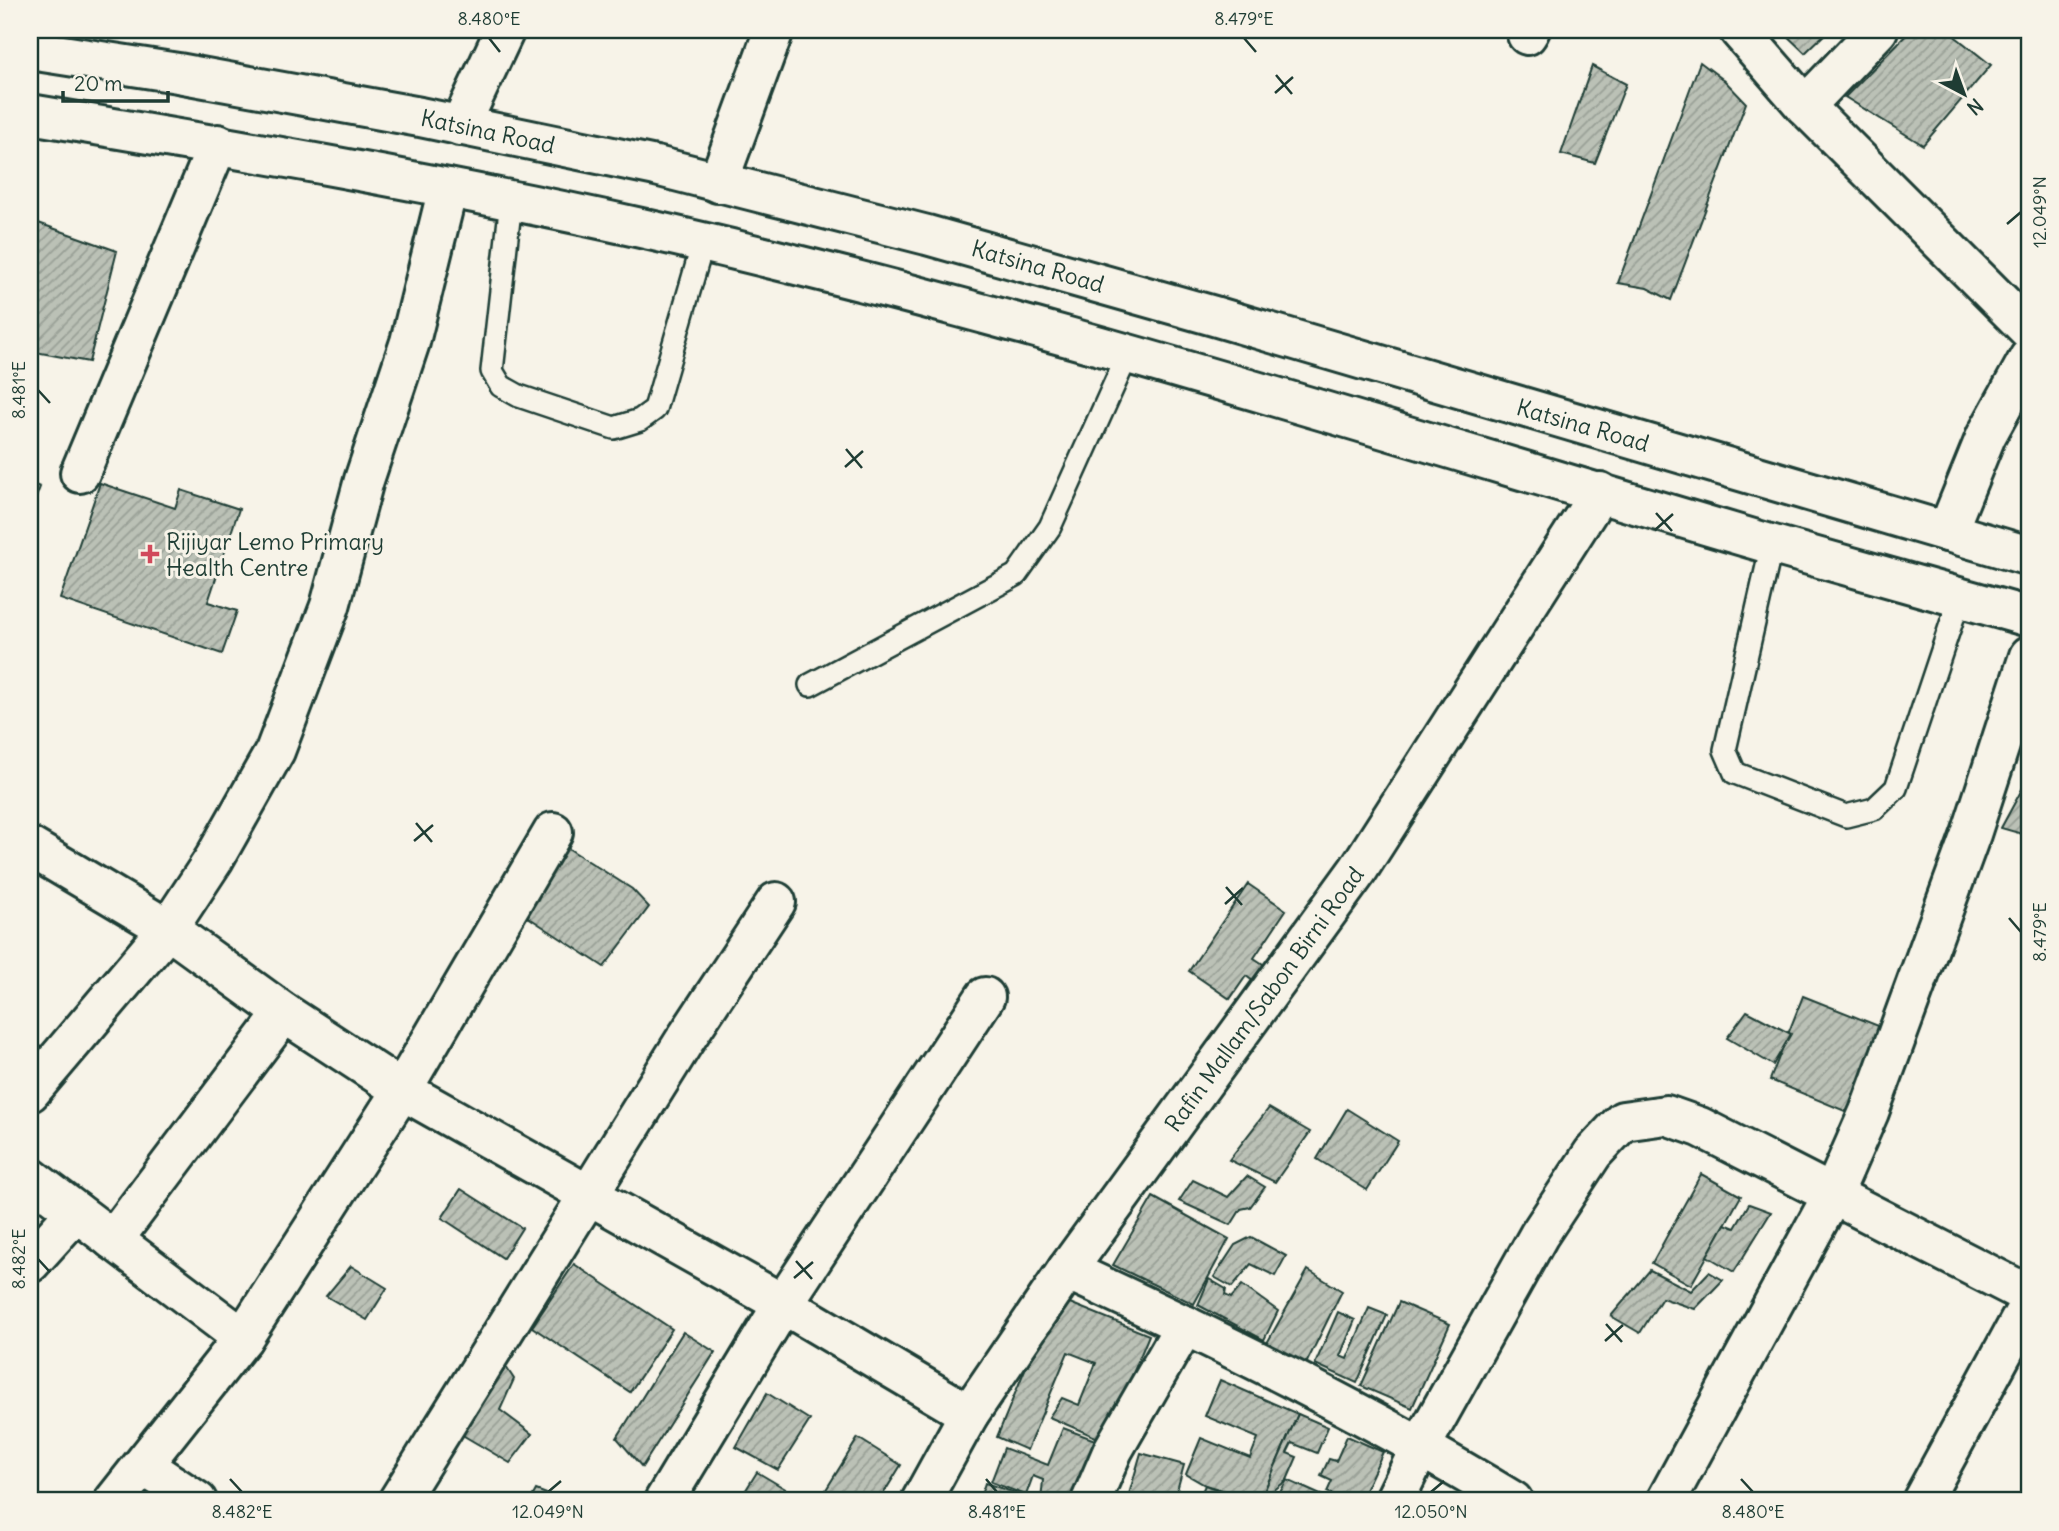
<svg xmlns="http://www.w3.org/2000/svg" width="2059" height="1531" viewBox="0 0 2059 1531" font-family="Delius,sans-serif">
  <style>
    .building { fill: url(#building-hatch); stroke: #1f3d34; stroke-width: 2 }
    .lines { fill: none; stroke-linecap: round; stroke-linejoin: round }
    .lane-casing { stroke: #1f3d34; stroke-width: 26 }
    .street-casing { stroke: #1f3d34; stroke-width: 44 }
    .secondary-casing { stroke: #1f3d34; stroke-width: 44 }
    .highway-casing { stroke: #1f3d34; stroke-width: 44 }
    .lane { stroke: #f7f3e8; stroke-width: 21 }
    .street { stroke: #f7f3e8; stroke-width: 38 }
    .secondary { stroke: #f7f3e8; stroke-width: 38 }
    .highway { stroke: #f7f3e8; stroke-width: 38 }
    .ticks { fill: none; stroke: #1f3d34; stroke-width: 2.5 }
    .poi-dot { fill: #d1495b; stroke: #f7f3e8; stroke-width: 2.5 }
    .labels { text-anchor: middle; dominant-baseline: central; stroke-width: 6; stroke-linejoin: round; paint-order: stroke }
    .street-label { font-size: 23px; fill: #1f3d34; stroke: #f7f3e8 }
    .poi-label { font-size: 23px; fill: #1f3d34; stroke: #f7f3e8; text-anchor: start }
    .neatline { fill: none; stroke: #1f3d34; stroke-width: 2.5 }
    .ticks-label { font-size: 18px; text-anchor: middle; fill: #1f3d34 }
  </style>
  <defs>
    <pattern id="building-hatch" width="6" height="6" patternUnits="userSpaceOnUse" patternTransform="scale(1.75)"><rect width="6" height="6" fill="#bbc1b6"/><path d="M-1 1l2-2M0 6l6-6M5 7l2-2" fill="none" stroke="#979e95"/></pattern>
  </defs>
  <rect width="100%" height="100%" fill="#f7f3e8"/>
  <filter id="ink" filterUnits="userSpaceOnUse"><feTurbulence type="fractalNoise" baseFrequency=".0143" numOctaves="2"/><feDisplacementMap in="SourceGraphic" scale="14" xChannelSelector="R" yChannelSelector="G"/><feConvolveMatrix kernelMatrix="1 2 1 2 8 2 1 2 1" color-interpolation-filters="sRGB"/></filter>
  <g filter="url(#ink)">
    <g class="building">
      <polygon points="1781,30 1825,30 1827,32 1805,53"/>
      <polygon points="1911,30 1947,30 1991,65 1923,145 1845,97"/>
      <polygon points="1700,62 1725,81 1746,103 1671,300 1647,288 1618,283"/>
      <polygon points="1592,66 1626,84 1595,163 1561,154"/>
      <polygon points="30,220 117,251 89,362 30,351"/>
      <polygon points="30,483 40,487 30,513"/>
      <polygon points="100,483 175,508 181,490 239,509 208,602 237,611 222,654 60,599"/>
      <polygon points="2027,780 2029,781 2029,836 2001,828"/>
      <polygon points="563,845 632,889 649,907 604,967 522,913"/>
      <polygon points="1248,884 1286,910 1254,958 1269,968 1257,984 1246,976 1230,999 1189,971"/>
      <polygon points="1803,996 1886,1029 1852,1114 1770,1080"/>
      <polygon points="1747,1011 1791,1034 1773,1065 1727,1038"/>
      <polygon points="1269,1108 1310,1132 1275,1182 1229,1160"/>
      <polygon points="1347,1109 1398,1141 1367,1190 1317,1159"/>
      <polygon points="1701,1174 1741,1196 1691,1285 1652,1263"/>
      <polygon points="1247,1176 1265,1187 1250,1207 1241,1209 1231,1225 1179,1201 1193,1180 1228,1197"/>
      <polygon points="461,1189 522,1228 503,1258 442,1218"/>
      <polygon points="1153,1197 1229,1239 1194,1304 1113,1265"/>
      <polygon points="1749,1204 1771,1212 1734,1272 1707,1256 1725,1224 1735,1228"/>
      <polygon points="1251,1237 1286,1256 1275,1276 1251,1264 1232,1287 1214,1277 1235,1245"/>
      <polygon points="574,1264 672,1329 630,1392 532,1327"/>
      <polygon points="351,1266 387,1288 367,1320 326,1296"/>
      <polygon points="1308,1270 1342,1291 1306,1364 1267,1343"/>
      <polygon points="1650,1270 1691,1291 1709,1272 1723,1280 1695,1309 1662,1298 1640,1333 1611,1316"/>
      <polygon points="1209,1279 1226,1289 1225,1295 1231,1298 1242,1285 1278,1311 1264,1340 1198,1305"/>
      <polygon points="1055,1297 1149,1335 1105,1441 1049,1417 1062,1398 1079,1405 1096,1363 1068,1352 1027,1450 997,1437"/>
      <polygon points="1399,1302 1450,1324 1412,1408 1361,1386"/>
      <polygon points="1369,1308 1387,1315 1357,1383 1315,1364 1338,1312 1355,1320 1340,1356 1347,1359"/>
      <polygon points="683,1332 715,1352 642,1467 617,1438"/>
      <polygon points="506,1367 514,1379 500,1410 532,1434 510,1463 459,1433"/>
      <polygon points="1220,1380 1298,1414 1260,1501 1205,1485 1186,1474 1201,1438 1250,1458 1258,1438 1205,1416"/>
      <polygon points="767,1393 810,1420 778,1470 736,1447"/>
      <polygon points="1298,1414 1328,1427 1317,1453 1292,1443 1287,1453 1297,1457 1287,1480 1260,1501"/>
      <polygon points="1063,1428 1106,1444 1084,1501 1041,1501 1043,1480 1033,1476 1026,1495 991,1482 1004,1448 1048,1465"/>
      <polygon points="1347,1436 1383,1452 1360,1501 1347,1501 1327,1492 1332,1481 1321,1476 1329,1459 1336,1461"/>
      <polygon points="858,1438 901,1465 879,1501 819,1501"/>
      <polygon points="1141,1453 1184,1465 1174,1501 1127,1501"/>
      <polygon points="757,1472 789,1491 783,1501 739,1501"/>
      <polygon points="1287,1480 1334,1501 1275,1501"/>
      <polygon points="985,1483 1040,1501 979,1501"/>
      <polygon points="1205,1485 1246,1501 1198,1501"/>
      <polygon points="536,1490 565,1501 530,1501"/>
    </g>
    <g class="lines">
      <defs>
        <g id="lane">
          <polyline points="511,201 492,371 501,386 519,396 614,428 640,420 655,409 703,243"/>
          <polyline points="1772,544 1725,750 1735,773 1846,816 1874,809 1896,788 1960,597"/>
          <polyline points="810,685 1016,575 1050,527 1128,354"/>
        </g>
        <g id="street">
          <polyline points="1739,30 1805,106 2029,330"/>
          <polyline points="1527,35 1530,30"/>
          <polyline points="1805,106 1878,30"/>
          <polyline points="460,126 505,30"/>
          <polyline points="718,183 774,30"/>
          <polyline points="80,473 218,144"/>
          <polyline points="1947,532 1986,436 2029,358"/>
          <polyline points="30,847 168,929 284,1013 402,1090 783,1304 969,1414"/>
          <polyline points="30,1092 168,929 214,859 275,751 330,606 364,480 410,342 448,188"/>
          <polyline points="30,1177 243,1338"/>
          <polyline points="113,1240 284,1013"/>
          <polyline points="30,1263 76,1212"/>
          <path d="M1067,1270C1219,1340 1369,1414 1513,1501"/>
          <polyline points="144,1466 197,1501"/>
          <polyline points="114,1501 243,1338 402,1090 553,832"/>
          <polyline points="398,1501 683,1043 776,902"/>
          <polyline points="664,1501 783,1304 985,997"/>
          <polyline points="1091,1501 1113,1450 1185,1325"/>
          <polyline points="1394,1501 1421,1446 1539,1235 1593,1153 1623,1121 1666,1115 1700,1127 2029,1295"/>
          <polyline points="1666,1501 1833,1194 1869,1112 1971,834 2029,656"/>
          <polyline points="1922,1501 2029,1304"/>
        </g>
        <polyline id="secondary" points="921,1501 969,1414 1067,1270 1358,870 1600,492"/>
        <g id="highway">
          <polyline points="30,50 178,73 420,117 656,166 927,235 1214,316 2029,556"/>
          <path d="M30,114C234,148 439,183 641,228C1023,314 1395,434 1770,544C1856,569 1943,592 2029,617"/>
        </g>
      </defs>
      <use href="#lane" class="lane-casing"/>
      <use href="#street" class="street-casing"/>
      <use href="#secondary" class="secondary-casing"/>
      <use href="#highway" class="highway-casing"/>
      <use href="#lane" class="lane"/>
      <use href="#street" class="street"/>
      <use href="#secondary" class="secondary"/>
      <use href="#highway" class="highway"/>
    </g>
  </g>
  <path class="ticks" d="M489,38L500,52M1244,38L1256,52M1276,75L1292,94M1275,93L1293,77M2007,224L2021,212M38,390L50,403M846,449L862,468M845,467L863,451M1656,513L1672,531M1655,530L1673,514M416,823L432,842M414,841L433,825M1226,887L1242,905M1225,904L1243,888M2009,918L2021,932M38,1259L50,1272M796,1261L812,1279M794,1278L813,1262M1606,1324L1622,1342M1605,1341L1623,1325M230,1479L242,1492M986,1479L997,1492M1741,1479L1753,1492M548,1492L561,1481M1431,1492L1444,1481"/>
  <path class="poi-dot" d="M146.5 543.5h7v7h7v7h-7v7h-7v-7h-7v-7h7z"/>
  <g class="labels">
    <g class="street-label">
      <text transform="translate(488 131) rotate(12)">Katsina Road</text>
      <text transform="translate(1038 266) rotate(16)">Katsina Road</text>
      <text transform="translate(1583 425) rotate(16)">Katsina Road</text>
      <text transform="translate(1264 999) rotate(-54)">Rafin Mallam/Sabon Birni Road</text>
    </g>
    <g class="poi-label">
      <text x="166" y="541">Rijiyar Lemo Primary<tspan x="166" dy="26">Health Centre</tspan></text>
    </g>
  </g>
  <rect width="2059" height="1531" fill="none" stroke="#f7f3e8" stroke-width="77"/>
  <g transform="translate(1964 94) rotate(139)" stroke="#f7f3e8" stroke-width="5" paint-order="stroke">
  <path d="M0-5L12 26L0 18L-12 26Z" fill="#1f3d34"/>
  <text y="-10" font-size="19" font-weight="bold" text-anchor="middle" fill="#1f3d34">N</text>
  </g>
  <path d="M63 91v10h105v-10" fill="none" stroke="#1f3d34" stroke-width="3.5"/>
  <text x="74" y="91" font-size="21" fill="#1f3d34" stroke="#f7f3e8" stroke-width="5" paint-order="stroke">20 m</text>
  <rect x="38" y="38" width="1983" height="1454" class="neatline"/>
  <g class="ticks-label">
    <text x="489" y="25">8.480°E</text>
    <text x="1244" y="25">8.479°E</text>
    <text transform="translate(2040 212) rotate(-90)" y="6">12.049°N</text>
    <text transform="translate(19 390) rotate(-90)" y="6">8.481°E</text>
    <text transform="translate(2040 932) rotate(-90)" y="6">8.479°E</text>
    <text transform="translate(19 1259) rotate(-90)" y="6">8.482°E</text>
    <text x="242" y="1518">8.482°E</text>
    <text x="548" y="1518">12.049°N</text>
    <text x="997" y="1518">8.481°E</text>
    <text x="1431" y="1518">12.050°N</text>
    <text x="1753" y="1518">8.480°E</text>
  </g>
</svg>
